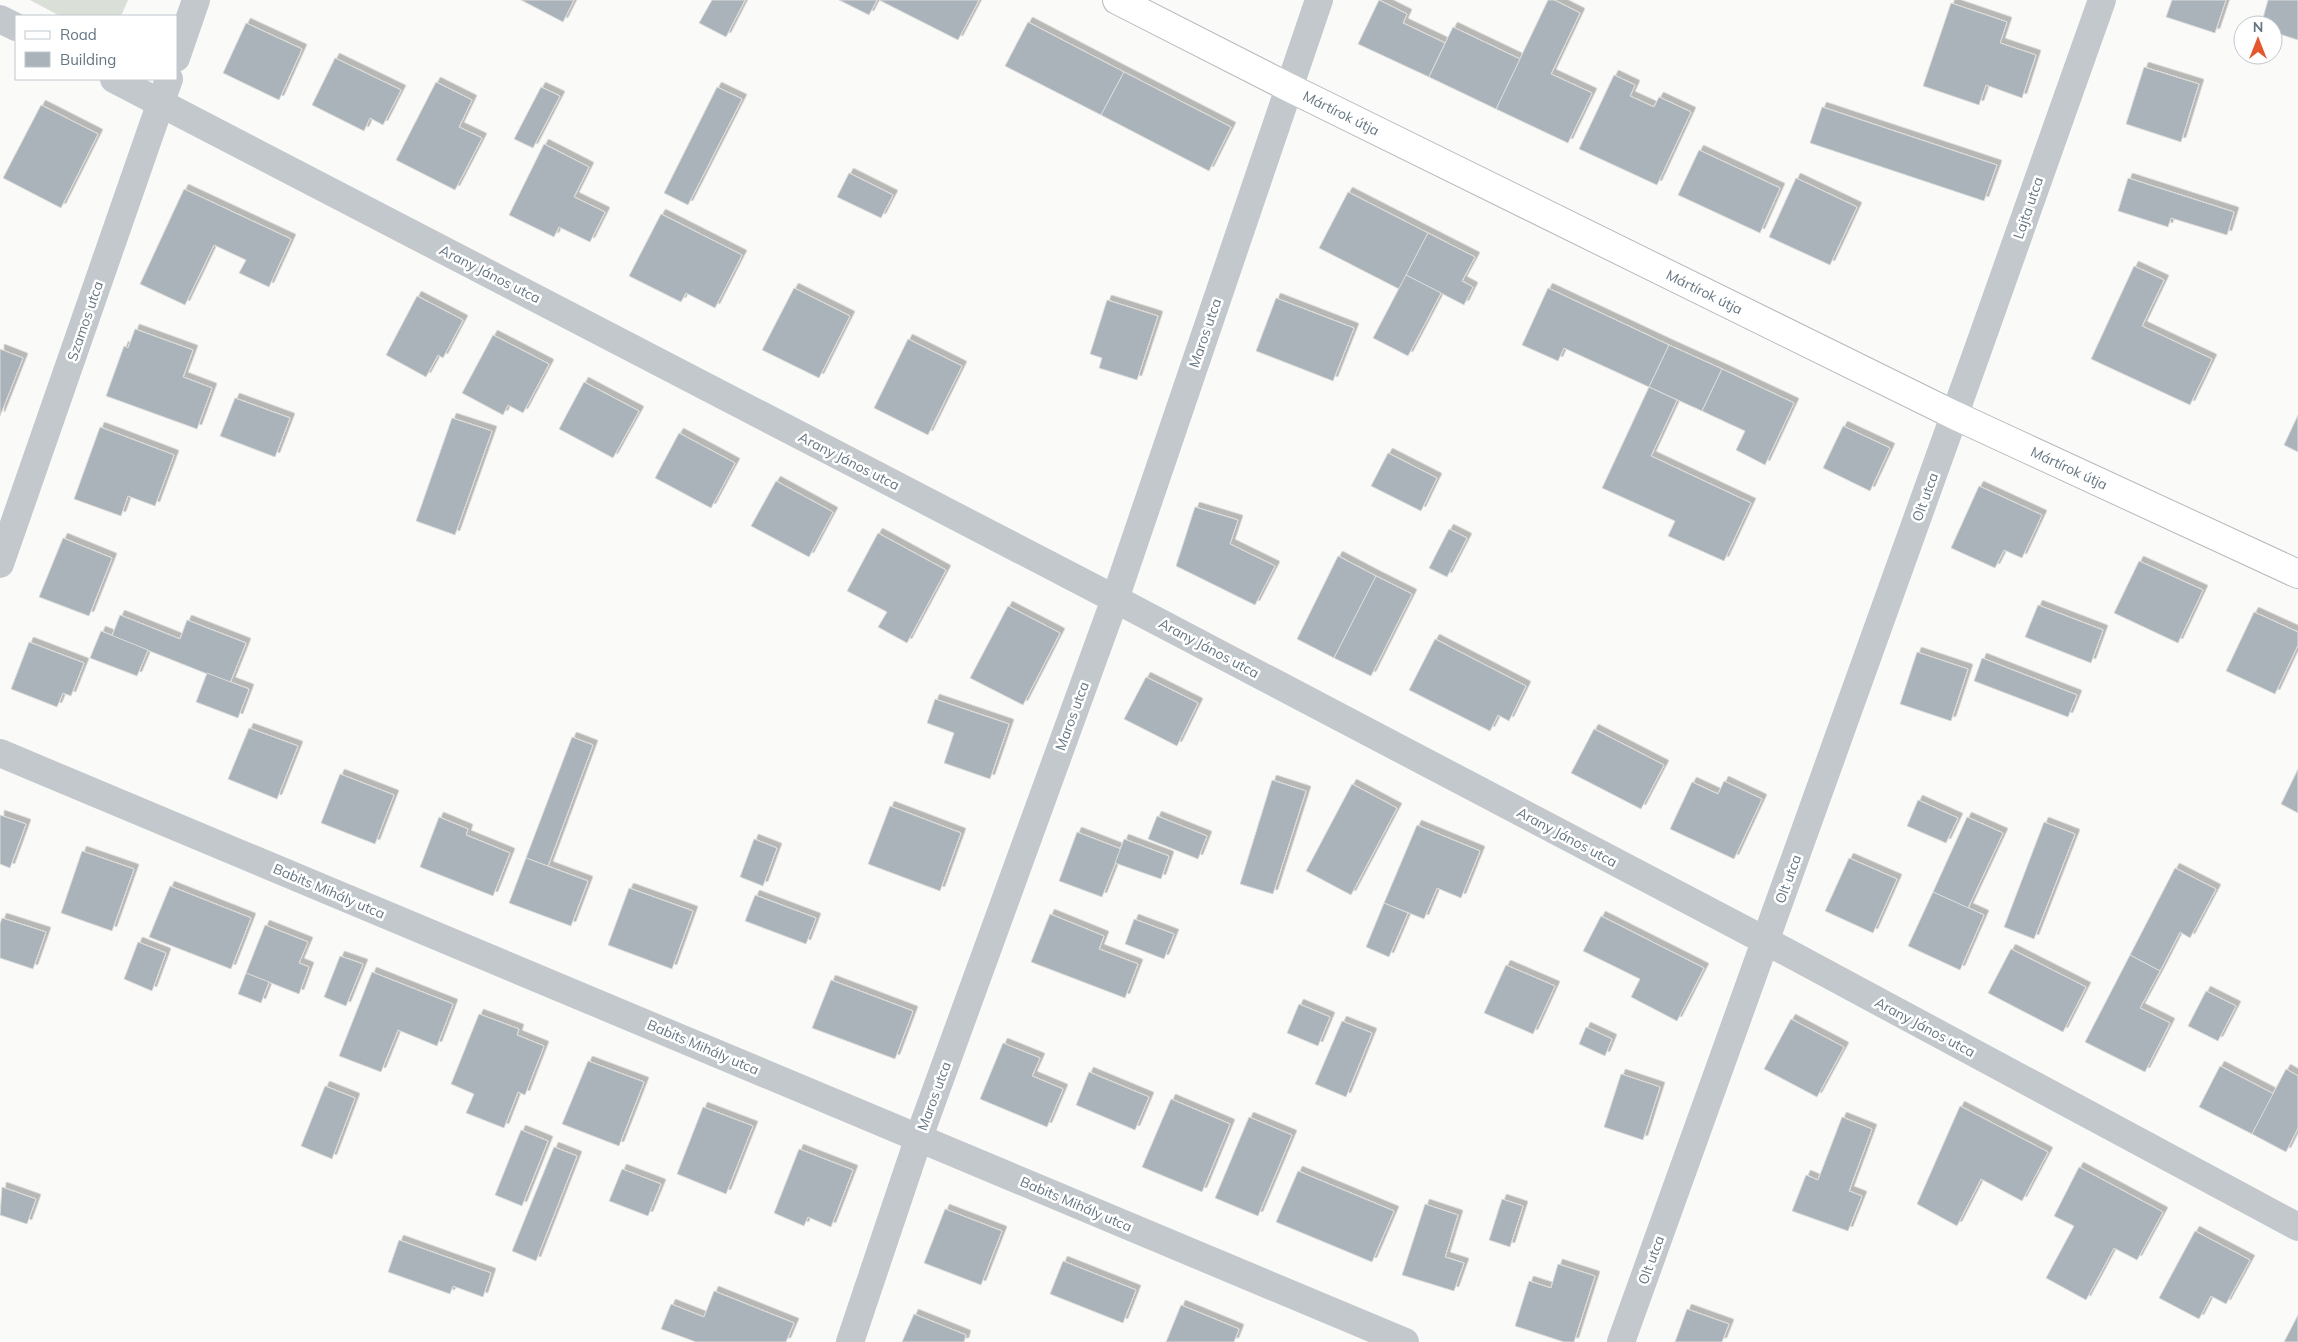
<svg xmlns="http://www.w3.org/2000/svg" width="2298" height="1342" viewBox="0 0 2298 1342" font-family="Mulish,sans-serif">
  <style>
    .green { fill: #dadfd7 }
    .building { fill: #aab3b9; stroke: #dcdcda; filter: url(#shadow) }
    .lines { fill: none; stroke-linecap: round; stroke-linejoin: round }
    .primary-casing { stroke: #b5babe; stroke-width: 30 }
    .street { stroke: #c3c8cc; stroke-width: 28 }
    .primary { stroke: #fff; stroke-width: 28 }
    .labels { text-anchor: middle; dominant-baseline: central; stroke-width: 5; stroke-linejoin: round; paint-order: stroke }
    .street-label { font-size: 14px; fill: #657683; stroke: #fff }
  </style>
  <defs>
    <filter id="shadow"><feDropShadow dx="4.5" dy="-4.5" stdDeviation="0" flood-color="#0004"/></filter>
  </defs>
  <rect width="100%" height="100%" fill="#fafaf8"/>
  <polygon class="green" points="30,0 128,0 121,16 60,16"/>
  <g class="building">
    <polygon points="521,0 574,0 563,22"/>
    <polygon points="712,0 745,0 726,37 699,23"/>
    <polygon points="839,0 877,0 869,15"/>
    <polygon points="879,0 979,0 958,40"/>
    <polygon points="1379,0 1407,14 1403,23 1445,43 1429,77 1358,44"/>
    <polygon points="1548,0 1554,0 1580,13 1551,74 1592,93 1568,143 1496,109"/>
    <polygon points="2172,0 2226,0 2215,33 2166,17"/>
    <polygon points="2268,0 2298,0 2298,40 2273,32 2273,25 2261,25"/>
    <polygon points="1951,3 2007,22 2000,43 2036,55 2022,98 1986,85 1979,105 1923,86"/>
    <polygon points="1028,22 1124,72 1101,115 1005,66"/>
    <polygon points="246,23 302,49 279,100 223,73"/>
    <polygon points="1453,27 1520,59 1496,109 1429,77"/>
    <polygon points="335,58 401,90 383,125 370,118 364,131 312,105"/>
    <polygon points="2144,67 2199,84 2181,142 2126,124"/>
    <polygon points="1124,72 1231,127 1209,171 1101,115"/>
    <polygon points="1614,75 1635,85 1630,96 1654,107 1659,97 1691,112 1657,185 1579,149"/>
    <polygon points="436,82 472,100 459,127 482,138 455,190 396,160"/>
    <polygon points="541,87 560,96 533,148 514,139"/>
    <polygon points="717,87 742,99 688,205 664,193"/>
    <polygon points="41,105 98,134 61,208 3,178"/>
    <polygon points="1822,107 1997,165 1984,201 1810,143"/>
    <polygon points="544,144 589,167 574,197 605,212 590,242 559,227 554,237 509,215"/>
    <polygon points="1699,150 1780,188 1760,233 1678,195"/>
    <polygon points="849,173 893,195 881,218 837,197"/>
    <polygon points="1796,178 1857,207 1830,265 1769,237"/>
    <polygon points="2128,178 2234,212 2227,235 2171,218 2168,227 2118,211"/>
    <polygon points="184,189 291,239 269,287 239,273 246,260 214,245 185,305 140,284"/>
    <polygon points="1348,192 1428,233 1399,289 1319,248"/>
    <polygon points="661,214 742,255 715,308 686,293 681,302 629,276"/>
    <polygon points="1428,233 1475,257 1462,281 1473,287 1464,305 1406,275"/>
    <polygon points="2134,266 2164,280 2142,326 2212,359 2190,405 2091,359"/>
    <polygon points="1406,275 1441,293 1408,356 1373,338"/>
    <polygon points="794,288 850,316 819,378 762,350"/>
    <polygon points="1548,288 1669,345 1649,387 1564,348 1558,361 1522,345"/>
    <polygon points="417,296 463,320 443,358 438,355 426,377 386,355"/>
    <polygon points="1276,298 1354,328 1333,381 1256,351"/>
    <polygon points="1107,300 1158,316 1137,380 1099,368 1102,358 1090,354"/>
    <polygon points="135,329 193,350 183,377 212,388 197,429 106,396 124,346 128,348"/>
    <polygon points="493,335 549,364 523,413 508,405 503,415 462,393"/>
    <polygon points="908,339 962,366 928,435 874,408"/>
    <polygon points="1669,345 1722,369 1702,411 1649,387"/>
    <polygon points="0,349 23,358 0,416"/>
    <polygon points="1722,369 1794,403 1765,465 1736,450 1745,431 1702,411"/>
    <polygon points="584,382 639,411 613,458 559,429"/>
    <polygon points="1649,387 1677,400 1651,456 1751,503 1724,561 1668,536 1675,521 1602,488"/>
    <polygon points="235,398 290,418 275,457 220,436"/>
    <polygon points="2298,415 2298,452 2284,445"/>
    <polygon points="452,418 492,431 455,535 416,521"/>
    <polygon points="1843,426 1890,448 1870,491 1823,468"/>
    <polygon points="100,427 174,455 155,506 128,496 121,516 74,499"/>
    <polygon points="679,433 735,463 711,508 655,478"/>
    <polygon points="1388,453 1437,478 1421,511 1371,486"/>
    <polygon points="776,481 833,512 809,557 751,526"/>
    <polygon points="1979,486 2042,515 2022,558 2004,550 1995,568 1951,548"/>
    <polygon points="1195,507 1238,520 1230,544 1275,566 1255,605 1176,566"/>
    <polygon points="1449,529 1467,538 1447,577 1429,568"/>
    <polygon points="878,533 946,570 907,643 878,627 887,612 847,591"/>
    <polygon points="63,538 112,558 89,616 39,597"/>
    <polygon points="1338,556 1376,576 1334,658 1297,639"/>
    <polygon points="2139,561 2203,590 2178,643 2114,613"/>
    <polygon points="1376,576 1412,594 1371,676 1334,658"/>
    <polygon points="2038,605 2103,630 2091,663 2025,637"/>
    <polygon points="1008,606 1060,633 1023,705 970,678"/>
    <polygon points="2254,612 2298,632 2298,645 2275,694 2226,671"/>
    <polygon points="120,615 180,639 187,620 246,643 230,683 112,636"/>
    <polygon points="101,631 148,650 137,676 90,658"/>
    <polygon points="1435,639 1526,686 1509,721 1498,715 1490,731 1409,690"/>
    <polygon points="29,642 84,663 71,696 63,693 57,707 11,689"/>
    <polygon points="1917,652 1968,669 1951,721 1900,704"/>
    <polygon points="1982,658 2077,695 2068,717 1974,681"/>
    <polygon points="207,673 249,689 238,718 196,702"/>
    <polygon points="1146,677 1198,703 1177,746 1124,719"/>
    <polygon points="935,699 1009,724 990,779 944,763 954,733 927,723"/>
    <polygon points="249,728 298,746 277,799 228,779"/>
    <polygon points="1594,729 1664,765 1641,809 1571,773"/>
    <polygon points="572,737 593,745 548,866 526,858"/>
    <polygon points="2298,769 2298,813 2281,804"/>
    <polygon points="340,774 394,795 375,844 321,823"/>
    <polygon points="1272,780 1306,791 1273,894 1240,884"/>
    <polygon points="1724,781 1762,799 1734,859 1670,829 1692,782 1718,794"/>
    <polygon points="1352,784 1397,808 1351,895 1306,871"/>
    <polygon points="1918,800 1958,818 1946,843 1907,826"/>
    <polygon points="890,806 961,833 940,891 868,864"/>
    <polygon points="0,815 26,824 10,868 0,864"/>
    <polygon points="1157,816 1207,836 1198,859 1148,839"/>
    <polygon points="439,817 468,829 466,835 510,853 493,896 420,867"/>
    <polygon points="1967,817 2003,833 1968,908 1933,892"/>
    <polygon points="2044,822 2075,834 2034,939 2004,927"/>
    <polygon points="1417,825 1480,851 1461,898 1437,888 1424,919 1384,903"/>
    <polygon points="1077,832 1121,849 1102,897 1059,881"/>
    <polygon points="754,839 777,848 763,886 740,877"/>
    <polygon points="1124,839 1169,856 1161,879 1115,863"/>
    <polygon points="82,851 134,869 112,931 61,913"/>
    <polygon points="526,858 588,881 571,926 509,903"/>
    <polygon points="1849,858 1897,879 1873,933 1825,911"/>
    <polygon points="2175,868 2216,889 2190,938 2180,932 2160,971 2130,955"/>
    <polygon points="170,886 251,918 231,969 149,937"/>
    <polygon points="629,888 693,911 672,969 608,945"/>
    <polygon points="1933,892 1984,915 1960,970 1908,946"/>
    <polygon points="755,895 816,918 806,944 745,921"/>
    <polygon points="1384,903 1408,913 1389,957 1366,947"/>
    <polygon points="1050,914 1104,936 1099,949 1138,964 1125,998 1031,962"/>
    <polygon points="1601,916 1704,968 1677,1021 1631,997 1640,979 1583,951"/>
    <polygon points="2,918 46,932 33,969 0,958 0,924"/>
    <polygon points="1134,919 1174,934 1164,959 1125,944"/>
    <polygon points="265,925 308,942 299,963 309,967 299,994 246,973"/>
    <polygon points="138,942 166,953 152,991 124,979"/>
    <polygon points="2011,949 2086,987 2063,1032 1988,993"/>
    <polygon points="2130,955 2160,971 2140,1008 2170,1023 2145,1072 2085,1042"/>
    <polygon points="340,956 363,964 346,1006 324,997"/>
    <polygon points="1506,965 1555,986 1533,1034 1484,1013"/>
    <polygon points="372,972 453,1004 437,1046 398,1030 381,1072 339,1056"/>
    <polygon points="246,973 269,982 261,1003 238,994"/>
    <polygon points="831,980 913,1011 895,1059 812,1028"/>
    <polygon points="2206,991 2236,1006 2218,1041 2188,1026"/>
    <polygon points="1299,1004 1330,1017 1318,1046 1287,1033"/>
    <polygon points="479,1014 519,1029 517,1035 544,1046 525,1095 518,1092 504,1128 466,1113 474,1094 451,1084"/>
    <polygon points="1791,1019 1844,1047 1817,1097 1764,1069"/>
    <polygon points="1342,1021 1372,1033 1346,1097 1315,1084"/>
    <polygon points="1586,1027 1612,1039 1605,1056 1579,1044"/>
    <polygon points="1003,1043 1040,1058 1032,1076 1063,1089 1047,1127 980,1099"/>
    <polygon points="588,1061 644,1082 619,1146 562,1124"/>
    <polygon points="2220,1066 2274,1094 2252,1134 2199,1107"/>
    <polygon points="2286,1069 2298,1076 2298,1128 2286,1152 2252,1134"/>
    <polygon points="1089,1072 1149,1097 1135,1130 1076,1105"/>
    <polygon points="1621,1074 1660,1087 1643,1140 1604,1127"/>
    <polygon points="325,1086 355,1098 332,1159 301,1146"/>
    <polygon points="1171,1099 1230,1124 1202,1192 1142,1167"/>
    <polygon points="1960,1106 2048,1152 2022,1201 1981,1179 1957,1226 1917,1204"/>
    <polygon points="703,1107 753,1126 726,1194 677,1174"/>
    <polygon points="1249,1117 1292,1135 1258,1216 1215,1198"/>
    <polygon points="1842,1117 1872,1129 1849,1191 1862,1196 1848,1231 1792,1211 1806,1175 1818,1180"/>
    <polygon points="521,1130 548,1141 522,1206 495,1195"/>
    <polygon points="554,1147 577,1156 536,1261 512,1251"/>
    <polygon points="799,1149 853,1170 831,1227 808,1217 804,1226 774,1213"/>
    <polygon points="2079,1167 2163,1212 2137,1260 2114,1248 2086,1300 2046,1278 2074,1226 2054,1216"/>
    <polygon points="622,1169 661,1184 648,1216 609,1201"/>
    <polygon points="1298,1171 1394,1211 1372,1262 1276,1222"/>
    <polygon points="2,1187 36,1199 27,1224 0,1215"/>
    <polygon points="1502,1199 1523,1206 1510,1247 1489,1240"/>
    <polygon points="1425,1204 1458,1215 1445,1257 1464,1263 1454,1291 1402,1275"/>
    <polygon points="945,1209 1002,1231 981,1285 924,1263"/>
    <polygon points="2195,1231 2250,1260 2226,1304 2211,1296 2199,1319 2159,1298"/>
    <polygon points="399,1240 491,1273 483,1297 453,1286 450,1294 388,1272"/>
    <polygon points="1063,1261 1136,1290 1123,1323 1050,1294"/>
    <polygon points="1558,1264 1595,1276 1574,1342 1564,1342 1515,1326 1529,1281 1551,1288"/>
    <polygon points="714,1291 794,1323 786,1342 696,1342 661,1329 671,1304 704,1317"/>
    <polygon points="1181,1305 1239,1329 1234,1342 1166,1342"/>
    <polygon points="1687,1309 1729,1324 1722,1342 1675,1342"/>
    <polygon points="914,1314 966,1335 964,1342 902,1342"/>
    <polygon points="2298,1315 2298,1342 2284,1342"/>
  </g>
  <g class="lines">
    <defs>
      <g id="primary">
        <path id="s1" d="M1117,0L1288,87L1954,415L2298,574"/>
      </g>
    </defs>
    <use href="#primary" class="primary-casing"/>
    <g class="street">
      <polyline points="0,19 16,27"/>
      <polyline points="176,58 196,0"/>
      <polyline points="114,79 1115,599 1766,941 2298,1227"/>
      <polyline points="0,564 169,79"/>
      <polyline points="0,753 1405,1342"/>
      <polyline points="850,1342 919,1137 1115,599 1319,0"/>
      <polyline points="1621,1342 1976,355 2102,0"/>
    </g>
    <use href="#primary" class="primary"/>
  </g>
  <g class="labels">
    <g class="street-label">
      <text stroke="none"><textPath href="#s1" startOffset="251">Mártírok útja</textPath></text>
      <text transform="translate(2028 208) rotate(-71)">Lajta utca</text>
      <text transform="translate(490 274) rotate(27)">Arany János utca</text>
      <text stroke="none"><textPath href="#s1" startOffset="656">Mártírok útja</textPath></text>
      <text transform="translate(85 321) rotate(-71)">Szamos utca</text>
      <text transform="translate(1205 333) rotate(-71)">Maros utca</text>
      <text transform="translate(849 461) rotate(27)">Arany János utca</text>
      <text stroke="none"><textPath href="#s1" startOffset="1061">Mártírok útja</textPath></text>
      <text transform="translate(1925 497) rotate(-70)">Olt utca</text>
      <text transform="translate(1209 648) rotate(28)">Arany János utca</text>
      <text transform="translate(1072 716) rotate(-70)">Maros utca</text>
      <text transform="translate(1567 837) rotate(28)">Arany János utca</text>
      <text transform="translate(1788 879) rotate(-70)">Olt utca</text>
      <text transform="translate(329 891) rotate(23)">Babits Mihály utca</text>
      <text transform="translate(1925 1027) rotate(28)">Arany János utca</text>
      <text transform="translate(703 1047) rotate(23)">Babits Mihály utca</text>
      <text transform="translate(934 1096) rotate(-70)">Maros utca</text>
      <text transform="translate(1076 1204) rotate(23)">Babits Mihály utca</text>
      <text transform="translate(1651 1260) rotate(-70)">Olt utca</text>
    </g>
  </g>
  <rect x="15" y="15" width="162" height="65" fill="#ffffff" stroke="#c1c8cd"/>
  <rect x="25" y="31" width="25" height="8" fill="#ffffff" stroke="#c1c8cd"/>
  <text x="60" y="40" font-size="15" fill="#657683">Road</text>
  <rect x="25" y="52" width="25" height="15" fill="#aab3b9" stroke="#c1c8cd"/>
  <text x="60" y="65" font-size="15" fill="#657683">Building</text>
  <g transform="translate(2258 40)"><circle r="24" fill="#ffffff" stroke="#c1c8cd"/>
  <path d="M0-4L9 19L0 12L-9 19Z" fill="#e4572e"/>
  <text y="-8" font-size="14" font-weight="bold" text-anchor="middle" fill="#657683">N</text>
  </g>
</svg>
